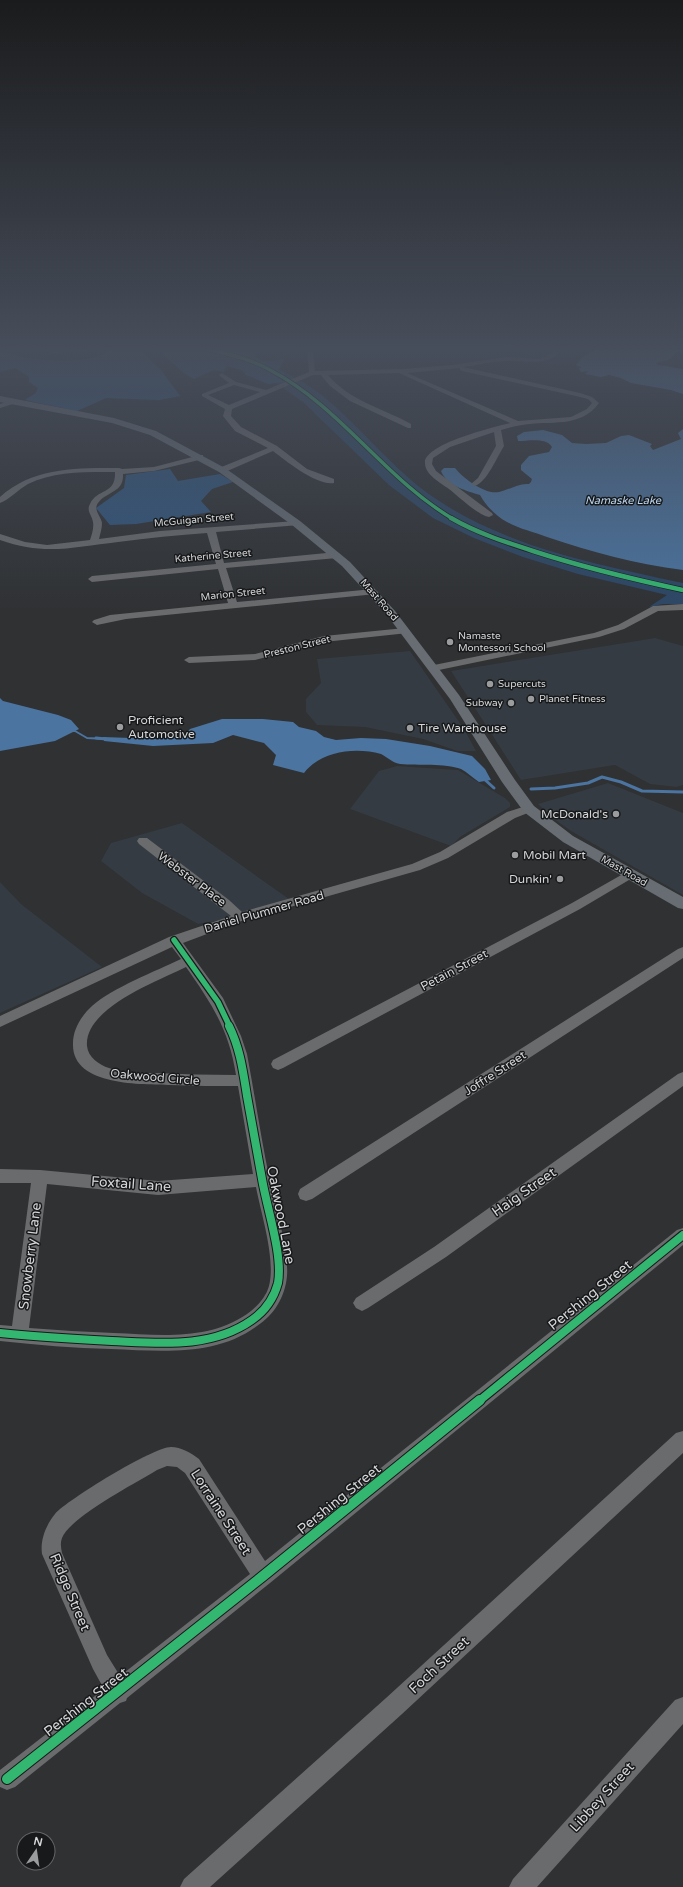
<svg xmlns="http://www.w3.org/2000/svg" width="683" height="1887" viewBox="0 0 683 1887" font-family="'Varela Round',sans-serif">
  <style>
    .built { fill: #353b42 }
    .green { fill: #2c4765 }
    .forest { fill: #30567e }
    .water { fill: #4b74a0 }
    .lines { fill: none; stroke-linecap: round; stroke-linejoin: round }
    .stream-far1 { stroke: #4b74a0; stroke-width: 2 }
    .stream { stroke: #4b74a0; stroke-width: 3 }
    .minor { fill: #6a6b6d; fill-rule: evenodd }
    .major { fill: #676d73; fill-rule: evenodd }
    .cycleway-far4-casing { stroke: #17191a; stroke-width: 5 }
    .cycleway-far3-casing { stroke: #17191a; stroke-width: 6 }
    .cycleway-far2-casing { stroke: #17191a; stroke-width: 8 }
    .cycleway-far1-casing { stroke: #17191a; stroke-width: 10 }
    .cycleway-casing { stroke: #17191a; stroke-width: 12 }
    .cycleway-far4 { stroke: #33b770; stroke-width: 3.5 }
    .cycleway-far3 { stroke: #33b770; stroke-width: 4.5 }
    .cycleway-far2 { stroke: #33b770; stroke-width: 5.5 }
    .cycleway-far1 { stroke: #33b770; stroke-width: 8 }
    .cycleway { stroke: #33b770; stroke-width: 10 }
    .poi-dot { fill: #9a9c9e; stroke: #17191a; stroke-width: 1.5 }
    .labels { text-anchor: middle; dominant-baseline: central; stroke-width: 3; stroke-linejoin: round; paint-order: stroke }
    .far-street-label { font-size: 10px; fill: #d4d6d8; stroke: #17191a }
    .far-poi-label { font-size: 10px; fill: #d4d6d8; stroke: #17191a; text-anchor: start }
    .far-water-label { font-size: 11px; font-style: italic; fill: #bbd5f1; stroke: #17191a }
    .poi-label { font-size: 12px; fill: #d4d6d8; stroke: #17191a; text-anchor: start }
    .street-label { font-size: 12px; fill: #d4d6d8; stroke: #17191a }
    .near-street-label { font-size: 14px; fill: #d4d6d8; stroke: #17191a }
  </style>
  <rect width="100%" height="100%" fill="#2f3133"/>
  <g class="built">
    <polygon points="655,638 683,646 683,785 676,787 650,784 615,765 521,780 451,671"/>
    <polygon points="410,651 464,729 476,751 457,751 423,739 365,727 317,725 306,712 306,699 321,683 317,659"/>
    <polygon points="397,766 458,770 505,798 510,803 510,807 460,837 451,846 350,809 379,771"/>
    <polygon points="608,783 683,813 683,895 571,831 554,819 538,804"/>
    <polygon points="182,823 289,899 221,920 198,924 142,893 101,861 111,843"/>
    <polygon points="0,882 21,904 102,967 0,1013"/>
  </g>
  <path class="green" d="M264,362C282,370 299,379 315,390C355,420 386,462 426,492C500,546 595,564 683,583V604H663L649,607L667,595L578,574L523,557L474,538L433,518L389,485L303,402L272,380Z"/>
  <g class="forest">
    <path d="M110,349H139L161,370L180,396L159,400L106,398L77,411L25,400L36,393L38,388L29,382V377L15,368L0,372V352C9,352 18,357 27,358C46,361 97,365 110,349Z"/>
    <path d="M157,349H307V352L268,349L254,355C262,364 272,362 282,359L284,361L278,370L284,373L285,382L268,384L246,375L242,370L226,366L224,372L214,370L194,379L185,374Z"/>
    <polygon points="170,469 178,481 220,474 233,482 212,489 201,501 211,512 136,524 110,525 96,508 124,488 126,475"/>
  </g>
  <g class="water">
    <path d="M600,349H683V353L676,352L670,359L656,363L659,365L683,369V394L671,390L631,383L621,378L609,375L601,377L585,374L588,371L581,372L579,369L581,367L576,365C582,356 590,352 600,349Z"/>
    <path d="M683,429V570C636,564 592,552 547,537C534,532 519,529 507,522C496,516 486,506 480,495C467,491 447,486 441,471L444,468H455C463,478 485,495 499,492C509,490 518,483 529,484L531,482L532,479L521,470V465L529,456L549,452L552,447C547,437 527,441 518,441L517,436L524,432L543,430L562,435L572,443L586,444L606,443L621,436L629,435L652,444L650,446L653,450L681,439L678,433Z"/>
    <polygon points="0,698 3,701 58,715 71,720 79,729 55,741 0,751"/>
    <path d="M222,719H263L293,722L299,727L316,731L324,737L336,740L361,738L386,739L430,746L472,756L485,769L491,780L479,782C473,778 467,772 461,769C445,763 418,766 400,764C393,763 387,757 381,754C355,747 321,751 304,773L273,765L276,755L264,743L233,735L213,743L153,746L104,741L103,737L159,739L185,735L190,729Z"/>
  </g>
  <g class="lines">
    <polyline class="stream-far1" points="71,731 75,731 87,738 106,739"/>
    <g class="stream">
      <polyline points="96,738 106,739"/>
      <polyline points="483,778 494,788"/>
      <polyline points="531,789 555,788 588,783 602,777 621,782 642,791 683,792"/>
    </g>
    <g class="minor">
      <polygon points="0,349 16,349 0,353"/>
      <polygon points="30,349 86,349 83,351 54,353"/>
      <path d="M307,349H313L315,371L404,369L452,365L507,357L538,359L546,357L556,349H563C545,368 530,360 507,361C493,361 478,365 463,367L580,393L592,397L599,403C580,429 550,420 522,425C515,426 508,428 501,430L504,446C497,457 487,482 475,486L471,484L478,478L496,446L494,432L450,447L433,458L432,464L436,471L492,513L493,515L489,517C478,515 459,497 449,489C441,483 425,475 425,463C424,444 494,427 510,423L399,373L328,375C350,401 382,408 411,424V428H408L350,401L330,386L321,375H313L232,409L231,416L241,427L277,446L307,469L334,479V483C317,486 286,461 273,451L225,472H219V468L268,448L235,431L223,416L225,409L202,396V394L229,383L220,376L219,375L222,373L236,382L266,390L309,372ZM460,368V370L462,371L576,396L588,399L592,403L587,409L571,417L518,421L407,373ZM234,385L260,392L229,405L208,395Z"/>
      <polygon points="14,400 16,401 16,403 0,408 0,404"/>
      <path d="M200,455H203V459L154,471L123,474C124,493 107,491 98,503C93,510 101,516 102,523C102,529 100,534 99,539L160,531L296,521H299V525L216,532L224,563L337,552L341,555L337,558L226,568L237,602L373,589L378,592L376,594L126,619L97,625L92,622L94,620L110,615L228,603L218,569L92,582L88,579L92,576L216,564L207,533C178,535 148,538 118,542C74,547 44,556 0,540V534L25,542L47,545L90,540C92,534 94,528 93,522C92,515 86,511 90,504C97,488 116,495 115,472C86,472 54,471 28,484C19,489 7,501 0,503V497C33,467 77,468 119,468L122,469L154,467Z"/>
      <polygon points="683,604 683,610 658,611 624,629 599,637 434,671 429,668 434,665 594,633 618,625 653,606"/>
      <polygon points="405,628 410,631 408,633 324,642 255,660 189,663 184,660 189,657 255,654 324,636"/>
      <path d="M529,805L535,809L533,811L515,818L448,858L420,870L244,920L183,943L223,998L241,1036L247,1054C255,1096 261,1139 270,1181C276,1208 289,1251 287,1276C285,1297 274,1315 257,1326C215,1357 161,1351 111,1349C74,1348 37,1345 0,1341V1325L12,1326L31,1183H0V1169L40,1170L158,1181L253,1174L238,1086C216,1086 194,1086 171,1085C143,1084 71,1087 73,1043C73,1029 82,1015 92,1006C112,988 156,971 181,959L172,947L0,1027V1016L169,937L231,916L139,844L137,841L139,838H147L229,900L242,912L412,864L440,852L507,812ZM186,967C212,1004 229,1030 236,1075C209,1075 182,1074 154,1073C140,1073 123,1073 109,1068C99,1065 88,1057 87,1046C84,1008 158,981 186,967ZM47,1184L158,1195L256,1187C261,1214 276,1259 269,1286C266,1297 257,1307 247,1314C208,1341 159,1335 114,1333C86,1332 58,1330 29,1328Z"/>
      <polygon points="630,870 634,871 636,874 634,877 580,909 283,1068 278,1070 273,1068 271,1064 273,1060 572,903"/>
      <polygon points="683,947 683,958 312,1199 306,1201 300,1199 298,1194 300,1189 678,949"/>
      <polygon points="683,1072 683,1086 446,1257 368,1308 362,1311 356,1308 353,1303 356,1298 434,1247 678,1074"/>
      <path d="M683,1228V1245L270,1583L127,1698L126,1701L120,1703L15,1787L7,1790L0,1787V1770L104,1689L93,1669L42,1554C40,1540 46,1525 55,1514C67,1500 153,1447 171,1447C181,1447 191,1453 199,1459L265,1561L677,1230ZM167,1466L177,1467L185,1473L250,1574L120,1676L107,1655L62,1553C61,1548 60,1543 62,1538C70,1517 136,1483 157,1470Z"/>
      <polygon points="683,1431 683,1453 402,1714 210,1887 180,1887 184,1879 386,1698 676,1433"/>
      <polygon points="683,1697 683,1724 537,1887 509,1887 513,1879 675,1700"/>
    </g>
    <polygon class="major" points="0,396 114,418 156,431 225,468 300,521 350,562 395,611 459,695 515,780 534,806 573,836 683,897 683,909 678,908 563,842 524,812 502,782 450,699 387,615 342,566 292,525 219,472 150,435 112,423 0,402"/>
    <defs>
      <path id="cycleway-far4" d="M207,349C228,354 251,359 270,370C341,407 384,478 453,519"/>
      <path id="cycleway-far3" d="M451,518C477,533 505,542 533,551C582,567 632,579 683,590"/>
      <polyline id="cycleway-far2" points="174,940 218,1002 230,1027"/>
      <g id="cycleway-far1">
        <path d="M0,1333C37,1337 74,1339 112,1341C160,1343 211,1349 252,1320C265,1311 274,1298 278,1283C283,1255 267,1209 262,1179C257,1151 252,1123 247,1096C243,1071 240,1048 229,1026"/>
        <polyline points="479,1401 683,1235"/>
      </g>
      <polyline id="cycleway" points="7,1779 263,1576 480,1400"/>
    </defs>
    <use href="#cycleway-far4" class="cycleway-far4-casing"/>
    <use href="#cycleway-far3" class="cycleway-far3-casing"/>
    <use href="#cycleway-far2" class="cycleway-far2-casing"/>
    <use href="#cycleway-far1" class="cycleway-far1-casing"/>
    <use href="#cycleway" class="cycleway-casing"/>
    <use href="#cycleway-far4" class="cycleway-far4"/>
    <use href="#cycleway-far3" class="cycleway-far3"/>
    <use href="#cycleway-far2" class="cycleway-far2"/>
    <use href="#cycleway-far1" class="cycleway-far1"/>
    <use href="#cycleway" class="cycleway"/>
  </g>
  <linearGradient id="sky" x2="0" y2="1"><stop stop-color="#1a1b1c"/><stop offset="0.57" stop-color="#474e5b"/><stop offset="1" stop-color="#474e5b" stop-opacity="0"/></linearGradient>
  <rect width="683" height="613" fill="url(#sky)"/>
  <g class="poi-dot">
    <circle cx="450" cy="642" r="4"/>
    <circle cx="490" cy="684" r="4"/>
    <circle cx="531" cy="699" r="4"/>
    <circle cx="511" cy="703" r="4"/>
    <circle cx="120" cy="727" r="4"/>
    <circle cx="410" cy="728" r="4"/>
    <circle cx="616" cy="814" r="4"/>
    <circle cx="515" cy="855" r="4"/>
    <circle cx="560" cy="879" r="4"/>
  </g>
  <g class="labels">
    <g class="far-street-label">
      <text transform="translate(194 520) rotate(-5)">McGuigan Street</text>
      <text transform="translate(213 556) rotate(-5)">Katherine Street</text>
      <text transform="translate(233 594) rotate(-6)">Marion Street</text>
      <text transform="translate(379 600) rotate(49)">Mast Road</text>
      <text transform="translate(297 647) rotate(-14)">Preston Street</text>
      <text transform="translate(624 871) rotate(30)">Mast Road</text>
    </g>
    <g class="far-poi-label">
      <text x="458" y="636">Namaste<tspan x="458" dy="12">Montessori School</tspan></text>
      <text x="498" y="684">Supercuts</text>
      <text x="539" y="699">Planet Fitness</text>
      <text x="503" y="703" text-anchor="end">Subway</text>
    </g>
    <g class="far-water-label">
      <text x="623" y="500">Namaske Lake</text>
    </g>
    <g class="poi-label">
      <text x="128" y="720">Proficient<tspan x="128" dy="14">Automotive</tspan></text>
      <text x="418" y="728">Tire Warehouse</text>
      <text x="608" y="814" text-anchor="end">McDonald's</text>
      <text x="523" y="855">Mobil Mart</text>
      <text x="552" y="879" text-anchor="end">Dunkin'</text>
    </g>
    <g class="street-label">
      <text transform="translate(192 879) rotate(37)">Webster Place</text>
      <text transform="translate(264 912) rotate(-16)">Daniel Plummer Road</text>
      <text transform="translate(454 970) rotate(-28)">Petain Street</text>
      <text transform="translate(495 1073) rotate(-33)">Joffre Street</text>
      <text transform="translate(155 1077) rotate(5)">Oakwood Circle</text>
    </g>
    <g class="near-street-label">
      <text transform="translate(131 1184) rotate(4)">Foxtail Lane</text>
      <text transform="translate(524 1192) rotate(-35)">Haig Street</text>
      <text transform="translate(281 1215) rotate(79)">Oakwood Lane</text>
      <text transform="translate(30 1256) rotate(-83)">Snowberry Lane</text>
      <text transform="translate(590 1295) rotate(-39)">Pershing Street</text>
      <text transform="translate(339 1499) rotate(-39)">Pershing Street</text>
      <text transform="translate(221 1512) rotate(57)">Lorraine Street</text>
      <text transform="translate(70 1592) rotate(67)">Ridge Street</text>
      <text transform="translate(439 1665) rotate(-43)">Foch Street</text>
      <text transform="translate(86 1702) rotate(-38)">Pershing Street</text>
      <text transform="translate(602 1797) rotate(-48)">Libbey Street</text>
    </g>
  </g>
  <g transform="translate(36 1851) rotate(13)"><circle r="19" fill="#17191a" stroke="#636566"/>
  <path d="M0-3L7 15L0 10L-7 15Z" fill="#9a9c9e"/>
  <text y="-6" font-size="11" font-weight="bold" text-anchor="middle" fill="#d4d6d8">N</text>
  </g>
</svg>
